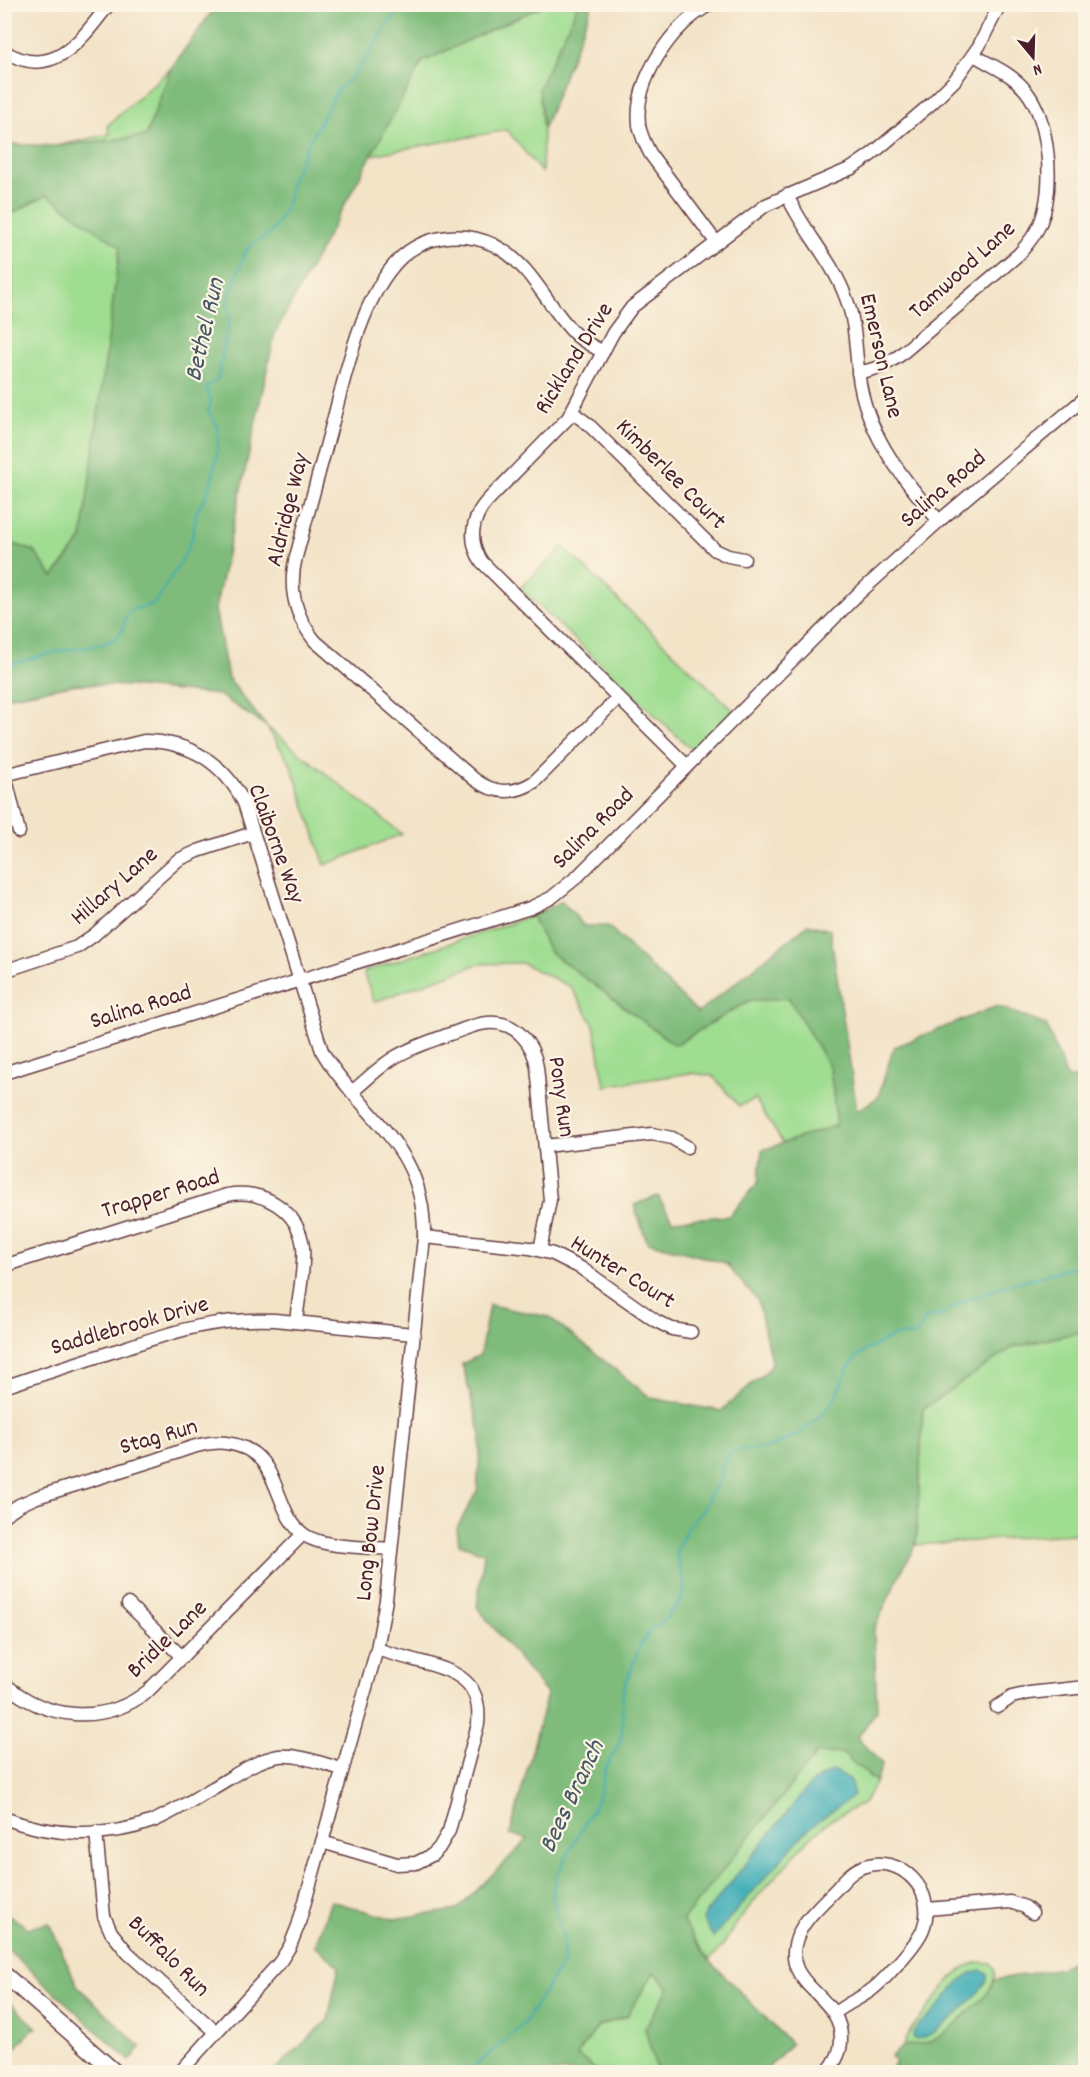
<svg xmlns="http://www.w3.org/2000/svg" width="1090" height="2077" viewBox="0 0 1090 2077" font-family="Dekko,sans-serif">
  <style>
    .green { fill: #9fdd91; stroke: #747e5e; stroke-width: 1.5 }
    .forest { fill: #7fbc7b; stroke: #646e53; stroke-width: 1.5 }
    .water { fill: #3bacb6; stroke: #426670; stroke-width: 1.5 }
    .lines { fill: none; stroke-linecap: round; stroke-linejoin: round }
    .stream { stroke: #3bacb6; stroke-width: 2 }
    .minor-casing { stroke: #633c42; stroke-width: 15 }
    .major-casing { stroke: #633c42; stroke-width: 18 }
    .minor { stroke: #fff; stroke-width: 12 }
    .major { stroke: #fff; stroke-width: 15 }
    .labels { text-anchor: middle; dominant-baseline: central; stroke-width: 4.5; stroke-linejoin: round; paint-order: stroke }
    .street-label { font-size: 24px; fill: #4a1f2b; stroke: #fcf5e5 }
    .water-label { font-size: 26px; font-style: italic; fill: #445763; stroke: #fcf5e5 }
  </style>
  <rect width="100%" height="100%" fill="#fcf5e5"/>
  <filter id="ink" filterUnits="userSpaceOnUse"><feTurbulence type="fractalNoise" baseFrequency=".0167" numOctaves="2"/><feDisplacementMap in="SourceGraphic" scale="12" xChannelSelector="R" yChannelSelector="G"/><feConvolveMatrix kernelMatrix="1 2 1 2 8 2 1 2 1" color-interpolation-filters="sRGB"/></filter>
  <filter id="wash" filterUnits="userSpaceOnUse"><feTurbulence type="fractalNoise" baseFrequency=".008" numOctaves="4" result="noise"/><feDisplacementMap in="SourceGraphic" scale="24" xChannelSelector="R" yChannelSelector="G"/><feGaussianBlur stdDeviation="1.35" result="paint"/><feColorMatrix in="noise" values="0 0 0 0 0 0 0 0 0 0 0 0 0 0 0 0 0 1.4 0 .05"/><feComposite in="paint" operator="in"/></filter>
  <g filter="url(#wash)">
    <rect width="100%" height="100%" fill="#f3e3c7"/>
    <g class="green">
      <polygon points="544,5 575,5 578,7 539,88 543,130 542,173 507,130 371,155 422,62"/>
      <polygon points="171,68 146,136 56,146 110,134 107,126"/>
      <polygon points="47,195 120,247 82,539 53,577 34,551 5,541 4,352 12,313 12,259 5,241 5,217"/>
      <polygon points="563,547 734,711 699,744 691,749 520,588"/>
      <polygon points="266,726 402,834 325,865 291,765"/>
      <polygon points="532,916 549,951 675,1045 748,1001 789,998 830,1068 837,1126 783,1143 755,1099 739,1106 713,1076 691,1073 605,1086 594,1025 571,987 522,963 478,964 374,1002 363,972"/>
      <polygon points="1085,1331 1085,1533 916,1545 923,1409 1013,1347"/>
      <polygon points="842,1753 876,1782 863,1804 832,1819 811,1837 758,1896 734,1927 722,1947 709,1960 682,1921 816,1754"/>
      <path d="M979,1962L991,1963C1010,1985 951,2033 932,2041C924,2045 913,2045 904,2046C911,2024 917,2023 930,2006C945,1987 953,1969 979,1962Z"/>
      <polygon points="654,1972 669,1988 645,2028 657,2072 599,2072 576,2056 598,2026 627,2016"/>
    </g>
    <g class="forest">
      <polygon points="228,4 544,5 422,62 275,333 215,609 228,678 266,726 219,695 129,686 78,684 5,697 5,541 34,551 53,577 82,539 120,247 47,195 5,217 5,144 56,146 146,136 171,68 210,14"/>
      <polygon points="575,5 592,5 543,130 539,88 577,7"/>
      <polygon points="562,901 584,926 608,926 698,1013 808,924 830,930 857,1111 878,1097 894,1047 997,1006 1046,1025 1068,1080 1085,1074 1085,1331 1013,1347 923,1409 916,1545 901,1572 874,1629 877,1710 857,1738 882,1764 876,1782 842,1753 816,1754 682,1921 709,1960 791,2044 764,2072 657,2072 645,2028 669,1988 654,1972 627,2016 598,2026 577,2055 599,2072 273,2072 328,2020 339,1966 315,1946 331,1901 393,1919 457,1910 528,1839 510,1834 547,1694 477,1607 484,1553 459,1544 457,1528 477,1491 481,1435 462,1364 480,1355 489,1305 549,1317 651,1398 721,1411 772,1366 758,1301 725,1263 647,1242 634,1205 658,1196 672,1220 729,1216 758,1183 762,1150 837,1125 830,1068 789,998 748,1001 675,1045 549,951 532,916"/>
      <polygon points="5,1912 28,1928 49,1923 78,1987 141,2047 130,2061 5,1947"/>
      <polygon points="1085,1954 1085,2072 889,2072 895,2062 891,2056 904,2046 931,2042 948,2031 988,1993 994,1980 1060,1968"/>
      <polygon points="5,1998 37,2028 33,2029 5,2060"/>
    </g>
    <g class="water">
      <path d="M832,1771C846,1774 852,1781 854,1795L809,1828L713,1937L703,1920L706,1913L806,1789L820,1777Z"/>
      <path d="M981,1970L987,1974V1981C974,1998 936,2040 914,2039C913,2034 912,2035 915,2030C918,2023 927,2019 932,2014C947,1999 958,1974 981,1970Z"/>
    </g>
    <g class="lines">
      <g class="stream">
        <path d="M4,666C23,662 41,655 60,651C75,648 109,647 119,635C126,628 123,617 130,610L154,604L182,560L192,538L197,510L206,496L211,482L217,454L219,434L217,425L208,411L211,402L206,387L217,380L219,373L230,318L227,304L245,252L252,244L271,233L275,227L287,204L291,182L308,144L338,89L351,78L369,55L388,23L411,4"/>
        <polyline points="468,2072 524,2024 563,1961 564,1942 552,1895 557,1875 598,1798 606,1767 620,1742 623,1723 622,1694 639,1648 650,1630 666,1618 682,1599 684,1592 684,1584 676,1553 688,1526 703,1510 711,1492 720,1481 723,1464 728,1455 737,1450 769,1448 799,1434 824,1413 834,1400 847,1370 858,1355 893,1336 916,1335 920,1330 926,1318 942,1315 964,1301 1003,1286 1067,1269 1086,1267"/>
      </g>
    </g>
  </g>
  <g filter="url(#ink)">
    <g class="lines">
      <defs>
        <g id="minor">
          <path d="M711,4C672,25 634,79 639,125C641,136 646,146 651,155L716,242"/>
          <path d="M4,51C53,82 82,39 109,4"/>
          <path d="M787,195C803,231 833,261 846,298C857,325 855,356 860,384C870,439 904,480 939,521"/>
          <path d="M603,352C594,347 584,342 576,335C547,307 532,264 494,245C460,229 418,236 394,265C361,303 346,372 333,421C321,466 308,512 296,557C288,588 295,616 315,641L474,779C494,794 513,795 534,782L618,698"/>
          <path d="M858,373L881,367L899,356L1019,254C1027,245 1035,235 1040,224C1055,189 1050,121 1026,91C1012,73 993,67 974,55"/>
          <polyline points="572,412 588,424 715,550 728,556 744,559"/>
          <path d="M686,765L482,562C468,542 471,519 487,501L568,418L613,333L632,307L766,205L852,168L872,154L932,103L955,80L979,46L1000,4"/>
          <path d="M4,775L144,741C189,741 224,763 244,803L322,1051C330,1066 341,1079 352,1092C394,1140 425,1169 424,1237L386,1600L377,1649L298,1926L290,1946L280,1962L180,2072"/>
          <polyline points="5,775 19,832"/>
          <polyline points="4,971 77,947 94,935 178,860 198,851 253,833"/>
          <polyline points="4,1073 530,908 551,898 577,877 856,596 939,521 1086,397"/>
          <path d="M352,1092C365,1081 378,1068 392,1059C409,1048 429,1042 447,1035C460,1031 474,1024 487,1023C515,1020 533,1043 537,1067L550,1200L540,1250"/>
          <polyline points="545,1146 652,1134 672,1138 687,1147"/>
          <polyline points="424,1237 530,1248 553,1254 581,1268 656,1321 672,1329 691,1332"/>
          <path d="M4,1266L227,1195C262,1188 299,1210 303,1247C305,1268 298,1300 296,1322"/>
          <path d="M4,1387C42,1374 80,1362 118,1350C173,1332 216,1317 275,1320L413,1334"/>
          <path d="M4,1515L19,1505L37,1497C76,1485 116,1472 155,1460C177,1453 203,1440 226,1443C285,1450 270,1513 306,1536C326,1548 367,1547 391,1549"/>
          <polyline points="128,1604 182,1657"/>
          <path d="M4,1683C45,1720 104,1726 148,1691L303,1534"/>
          <polyline points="997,1707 1012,1697 1029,1693 1086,1687"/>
          <path d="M4,1818C50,1836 106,1839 153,1821C174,1812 194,1799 213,1788C234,1776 255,1760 279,1756C300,1754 322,1764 342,1769"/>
          <polyline points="96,1832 104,1916 111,1932 128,1953 216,2032"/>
          <path d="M322,1842L397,1864L416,1863L432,1855L439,1848L449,1831L478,1724C482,1681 457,1672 422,1662C407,1658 392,1654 377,1649"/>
          <polyline points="927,1909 1010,1902 1025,1907 1032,1913"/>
          <path d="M827,2072C835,2063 841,2052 841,2040C843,1992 775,1987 799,1933C807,1916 825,1901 838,1887C845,1879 852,1871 862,1867C900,1852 938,1891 923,1929C918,1943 883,1982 870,1991C859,1999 846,2004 835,2013"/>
        </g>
        <polyline id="major" points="4,1974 115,2072"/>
      </defs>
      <use href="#minor" class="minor-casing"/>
      <use href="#major" class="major-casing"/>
      <use href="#minor" class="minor"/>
      <use href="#major" class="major"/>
    </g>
  </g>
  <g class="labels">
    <g class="street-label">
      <text transform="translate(963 271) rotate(-42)">Tamwood Lane</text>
      <text transform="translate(880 356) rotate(77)">Emerson Lane</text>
      <text transform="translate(575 359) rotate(-58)">Rickland Drive</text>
      <text transform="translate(670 475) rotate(45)">Kimberlee Court</text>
      <text transform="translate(944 490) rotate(-41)">Salina Road</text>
      <text transform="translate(289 510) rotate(-76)">Aldridge Way</text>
      <text transform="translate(594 829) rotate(-45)">Salina Road</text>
      <text transform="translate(275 844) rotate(70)">Claiborne Way</text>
      <text transform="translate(115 887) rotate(-41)">Hillary Lane</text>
      <text transform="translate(141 1008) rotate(-17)">Salina Road</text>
      <text transform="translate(560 1097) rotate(82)">Pony Run</text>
      <text transform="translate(161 1195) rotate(-17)">Trapper Road</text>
      <text transform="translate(622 1273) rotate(32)">Hunter Court</text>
      <text transform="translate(130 1327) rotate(-16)">Saddlebrook Drive</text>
      <text transform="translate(159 1438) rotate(-16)">Stag Run</text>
      <text transform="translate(372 1533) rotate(-84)">Long Bow Drive</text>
      <text transform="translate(168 1640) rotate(-44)">Bridle Lane</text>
      <text transform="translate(168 1957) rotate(45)">Buffalo Run</text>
    </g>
    <g class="water-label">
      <text transform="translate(206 330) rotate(-77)">Bethel Run</text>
      <text transform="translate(573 1797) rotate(-65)">Bees Branch</text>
    </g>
  </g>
  <rect width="1090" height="2077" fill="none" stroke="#fcf5e5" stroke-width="24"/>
  <g transform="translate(1033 57) rotate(161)" stroke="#fcf5e5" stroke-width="4.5" paint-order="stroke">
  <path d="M0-4.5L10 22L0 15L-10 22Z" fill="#4a1f2b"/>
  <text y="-9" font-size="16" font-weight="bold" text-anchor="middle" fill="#4a1f2b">N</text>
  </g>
</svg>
